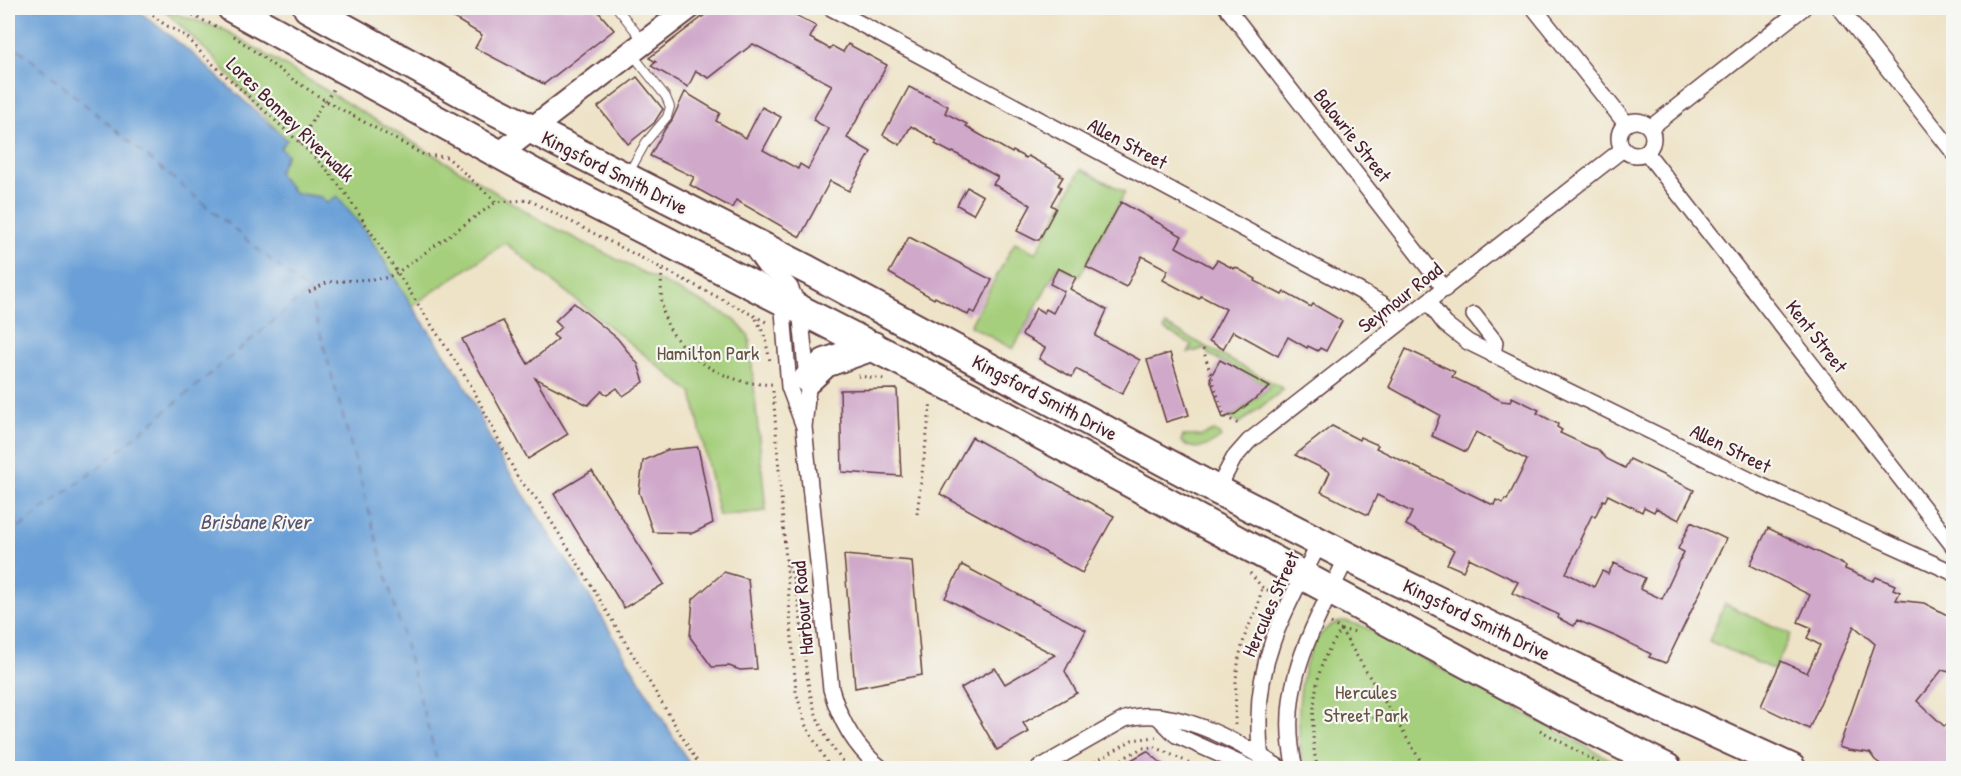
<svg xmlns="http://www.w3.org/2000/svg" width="1961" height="776" viewBox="0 0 1961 776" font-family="'Patrick Hand',sans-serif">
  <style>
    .green { fill: #a5cf7c; stroke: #787754; stroke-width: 1.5 }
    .water { fill: #6aa0d7; stroke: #5a6081; stroke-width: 1.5 }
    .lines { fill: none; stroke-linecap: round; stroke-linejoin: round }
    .ferry { stroke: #575370; stroke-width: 1.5; stroke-dasharray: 8 6; stroke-linecap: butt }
    .building { fill: #d0a9ca }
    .lane-casing { stroke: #633c42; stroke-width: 10 }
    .street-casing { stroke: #633c42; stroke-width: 18 }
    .secondary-casing { stroke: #633c42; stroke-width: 26 }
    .highway-casing { stroke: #633c42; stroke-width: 32 }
    .path { stroke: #633c42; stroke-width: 3; stroke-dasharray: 1.5 4.5; stroke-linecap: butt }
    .lane { stroke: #fff; stroke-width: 8 }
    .street { stroke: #fff; stroke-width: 15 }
    .secondary { stroke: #fff; stroke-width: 22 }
    .highway { stroke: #fff; stroke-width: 28 }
    .labels { text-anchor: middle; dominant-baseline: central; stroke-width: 4.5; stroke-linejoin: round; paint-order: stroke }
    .street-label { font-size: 20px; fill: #4a1f2b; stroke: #f6f6f2 }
    .park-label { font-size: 20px; fill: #655443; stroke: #f6f6f2 }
    .water-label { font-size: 21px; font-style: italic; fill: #575370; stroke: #f6f6f2 }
  </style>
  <rect width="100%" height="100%" fill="#f6f6f2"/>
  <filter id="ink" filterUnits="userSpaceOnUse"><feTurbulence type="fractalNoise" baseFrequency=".0167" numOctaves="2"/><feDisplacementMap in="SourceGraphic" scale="12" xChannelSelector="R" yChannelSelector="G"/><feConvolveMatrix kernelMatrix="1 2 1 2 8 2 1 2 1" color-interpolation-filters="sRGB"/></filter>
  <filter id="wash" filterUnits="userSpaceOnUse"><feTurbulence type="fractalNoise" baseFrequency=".008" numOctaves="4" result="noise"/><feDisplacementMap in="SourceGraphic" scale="24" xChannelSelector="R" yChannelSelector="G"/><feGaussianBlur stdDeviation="1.35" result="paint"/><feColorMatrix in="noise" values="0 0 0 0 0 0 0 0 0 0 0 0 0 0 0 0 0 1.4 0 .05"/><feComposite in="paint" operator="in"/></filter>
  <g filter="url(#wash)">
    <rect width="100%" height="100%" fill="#eee3c7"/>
    <g class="green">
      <polygon points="164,10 225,30 474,179 543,222 733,318 749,336 766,511 719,516 692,393 505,243 412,306 366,232 337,196 327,203 321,197 294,193 278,173 287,155 280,148 286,140 213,57"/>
      <polygon points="1081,169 1125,192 1079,277 1058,266 1013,349 970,326 1015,242 1036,253"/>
      <polygon points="1166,325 1284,389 1240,423 1228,417 1235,414 1270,387 1208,354 1206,348 1188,353 1192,345 1164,329"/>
      <path d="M1214,431L1219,434L1221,437C1209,447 1193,453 1181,441L1183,436H1201Z"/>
      <polygon points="1725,604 1791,634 1774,670 1709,641"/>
      <path d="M1346,621L1365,627L1609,759L1621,768H1304C1294,732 1294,625 1346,621Z"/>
    </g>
    <polygon class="water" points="8,8 135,8 193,54 287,140 280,148 287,154 278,173 294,193 321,197 327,203 337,196 366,232 412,306 462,379 497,453 579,579 692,768 8,768"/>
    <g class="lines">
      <g class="ferry">
        <polyline points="8,40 309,292 439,768"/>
        <polyline points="8,536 99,467 308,292"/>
      </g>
    </g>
    <g id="blocks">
      <g class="building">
        <polygon points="437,8 595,8 614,30 544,84 475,48 482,35"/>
        <polygon points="714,8 782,8 816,26 810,38 830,49 832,46 843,52 848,44 887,65 847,138 871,152 849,191 830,181 800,237 736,200 732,208 690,185 694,177 650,156 665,129 672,120 685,92 720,113 716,121 746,138 762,107 781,117 763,150 798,169 800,164 808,169 829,129 813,120 832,85 753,44 709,78 696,71 688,87 651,66 656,62 649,58"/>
        <polygon points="637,77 663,109 654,123 628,144 598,107"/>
        <polygon points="909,87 948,106 945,113 967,124 966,126 977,133 1012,153 1013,151 1026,158 1028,156 1061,174 1060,176 1063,177 1058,185 1061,187 1051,205 1056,208 1039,240 1035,240 1017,231 1031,205 993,184 998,177 953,152 952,153 935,144 937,141 911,126 900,145 883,135"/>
        <polygon points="967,187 983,196 973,214 957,205"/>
        <polygon points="1121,202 1182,236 1176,247 1212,267 1217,260 1234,269 1235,267 1256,279 1255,281 1282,295 1284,292 1311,307 1313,304 1342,321 1326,351 1320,348 1318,351 1308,346 1307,348 1288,337 1278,356 1233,331 1223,349 1209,341 1226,309 1201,296 1199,299 1163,280 1168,270 1142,256 1126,287 1086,267"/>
        <polygon points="909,237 992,280 975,313 970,311 968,315 935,297 934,299 889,273"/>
        <polygon points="1058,268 1076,277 1070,289 1107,310 1095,336 1140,360 1122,394 1076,369 1072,377 1039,359 1045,348 1022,335 1036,308 1044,313 1046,309 1053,313 1064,291 1050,284"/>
        <polygon points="574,303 617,338 638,364 644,382 623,396 617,388 607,395 602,391 588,405 535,378 568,434 528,459 462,339 503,321 528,364 558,339 553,335 561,327 555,321"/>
        <polygon points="1406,349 1455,372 1452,377 1502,401 1510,402 1512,397 1539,410 1537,413 1558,424 1557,427 1562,430 1560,433 1590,447 1597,449 1607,459 1625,468 1630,459 1694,490 1679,520 1656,508 1654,512 1644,507 1642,512 1608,495 1605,501 1603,500 1595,517 1592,515 1580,540 1582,541 1566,573 1594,587 1602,571 1608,574 1614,563 1645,578 1640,589 1662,599 1684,552 1678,549 1691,522 1726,539 1666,663 1649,657 1651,654 1617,637 1577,620 1574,626 1558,618 1559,615 1512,593 1518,582 1469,558 1463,571 1447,564 1454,550 1406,525 1412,512 1377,495 1368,515 1321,492 1330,472 1295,455 1332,426 1359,440 1360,437 1378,445 1376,448 1491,504 1494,505 1496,500 1503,503 1505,499 1507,500 1527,460 1476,432 1466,452 1432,436 1440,415 1389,387 1393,379 1392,378"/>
        <polygon points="1170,353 1189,415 1166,422 1147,360"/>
        <polygon points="1220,360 1270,387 1235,414 1223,418 1210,378"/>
        <polygon points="897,389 901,476 842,472 840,390"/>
        <polygon points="972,437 1114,516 1082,573 940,494"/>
        <polygon points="698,447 713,523 693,533 653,532 639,492 643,461 667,450"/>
        <polygon points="592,471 664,584 624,608 554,494"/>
        <polygon points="1768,528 1846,566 1845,569 1873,581 1876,577 1895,585 1893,589 1900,592 1896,600 1924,603 1953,618 1953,673 1942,670 1917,701 1944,726 1953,724 1953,768 1924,768 1882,765 1875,760 1870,753 1848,750 1839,747 1875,644 1854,626 1809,729 1761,706 1781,661 1807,673 1820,645 1807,638 1812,628 1798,622 1810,595 1750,565"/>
        <polygon points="844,555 912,561 922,675 855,688"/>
        <polygon points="962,565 1086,630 1065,671 1077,693 1023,723 1029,732 997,750 961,688 995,668 1005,684 1055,655 945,598"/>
        <polygon points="724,572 748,579 757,669 740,670 729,666 712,667 690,637 693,599"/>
        <polygon points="1147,751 1167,768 1117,768"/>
      </g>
    </g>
  </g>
  <g filter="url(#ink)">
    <use href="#blocks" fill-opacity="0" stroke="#633c42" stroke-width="1.5"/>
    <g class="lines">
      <defs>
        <g id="lane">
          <polyline points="617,8 644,42"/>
          <polyline points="628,174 646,142 667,117 670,107 666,97 633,55"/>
        </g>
        <g id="street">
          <polyline points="831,8 1356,289 1383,304 1402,321"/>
          <polyline points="1227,8 1445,289"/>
          <polyline points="1534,8 1626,124"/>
          <polyline points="1840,8 1954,153"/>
          <circle cx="1636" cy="138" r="17"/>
          <polyline points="1650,128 1803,8"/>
          <polyline points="1646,152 1954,547"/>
          <path d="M750,246L765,267L780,276L790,287L800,309L808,389L804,427L831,689C840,721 855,748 881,768"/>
          <polyline points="778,299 783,311 789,387 803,424"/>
          <polyline points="1428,302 1445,324 1468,342 1762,486 1954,573"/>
          <polyline points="1474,315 1495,342 1493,355"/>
          <polyline points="1217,490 1234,458 1249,441 1623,149"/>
          <polyline points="1159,718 1176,735 1250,768"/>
          <path d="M1262,763C1259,750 1259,736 1259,722C1258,651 1289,604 1320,542"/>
          <path d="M1039,768L1125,719C1173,704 1240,743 1280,768"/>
          <path d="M1295,768C1275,686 1314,628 1347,557"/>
        </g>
        <polyline id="secondary" points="499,154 689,8"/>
        <g id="highway">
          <polyline points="232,8 541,177 969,396 1551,709 1667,768"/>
          <polyline points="308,8 488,107 808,270 1217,490 1370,568 1653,705 1791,768"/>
          <polyline points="808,379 825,363 873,346"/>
        </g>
      </defs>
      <use href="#lane" class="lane-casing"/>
      <use href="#street" class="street-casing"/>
      <use href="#secondary" class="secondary-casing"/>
      <use href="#highway" class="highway-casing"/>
      <g class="path">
        <polyline points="143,8 164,24 187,37 204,56 300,143 327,170 346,194 472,387 518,478 539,502 585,575 701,768"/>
        <polyline points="176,8 220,28"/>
        <polyline points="234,36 289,77 326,101 424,155 447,157 496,202 529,200 768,323"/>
        <polyline points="326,101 334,88"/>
        <polyline points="300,143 324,100"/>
        <path d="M662,270C661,287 660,304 666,321C682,359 732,387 773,384"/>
        <polyline points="309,292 328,282 386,278 398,272 496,202"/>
        <polyline points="756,319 764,334 770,361"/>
        <polyline points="1203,349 1224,416 1240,425"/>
        <polyline points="858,376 884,379"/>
        <polyline points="773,391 796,692 806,726 830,768"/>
        <polyline points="917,514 931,401"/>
        <path d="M787,560C815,634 789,705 849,768"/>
        <polyline points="1250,573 1262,587 1277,595"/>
        <polyline points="1331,623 1341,630 1358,632"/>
        <polyline points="1349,715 1397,720"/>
        <polyline points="1235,725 1236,679 1239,657 1246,632 1258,606 1262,587"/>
        <polyline points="1540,730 1607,768"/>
        <polyline points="1085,768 1132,740 1156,737"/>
        <polyline points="1106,768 1142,748 1155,747 1200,768"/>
        <path d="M1318,768C1309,744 1313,686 1323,662C1327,651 1335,640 1341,630L1425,768"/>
      </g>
      <use href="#lane" class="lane"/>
      <use href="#street" class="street"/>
      <use href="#secondary" class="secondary"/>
      <use href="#highway" class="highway"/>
    </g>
  </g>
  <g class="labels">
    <g class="street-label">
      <text transform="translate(291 119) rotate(44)">Lores Bonney Riverwalk</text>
      <text transform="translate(1353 135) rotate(52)">Balowrie Street</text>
      <text transform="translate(1128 143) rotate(28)">Allen Street</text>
      <text transform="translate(615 172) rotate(27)">Kingsford Smith Drive</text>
      <text transform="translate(1400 297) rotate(-38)">Seymour Road</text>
      <text transform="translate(1817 336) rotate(52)">Kent Street</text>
      <text transform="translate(1045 397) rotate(28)">Kingsford Smith Drive</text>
      <text transform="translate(1731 448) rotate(26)">Allen Street</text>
      <text transform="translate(1270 604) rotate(-66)">Hercules Street</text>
      <text transform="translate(802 608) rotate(-95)">Harbour Road</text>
      <text transform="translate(1477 619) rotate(26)">Kingsford Smith Drive</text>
    </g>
    <g class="park-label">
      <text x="708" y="352">Hamilton Park</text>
      <text x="1366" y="691">Hercules<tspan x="1366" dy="23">Street Park</tspan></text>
    </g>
    <g class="water-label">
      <text x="255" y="521">Brisbane River</text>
    </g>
  </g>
  <rect width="1961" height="776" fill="none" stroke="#f6f6f2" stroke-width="30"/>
</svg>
